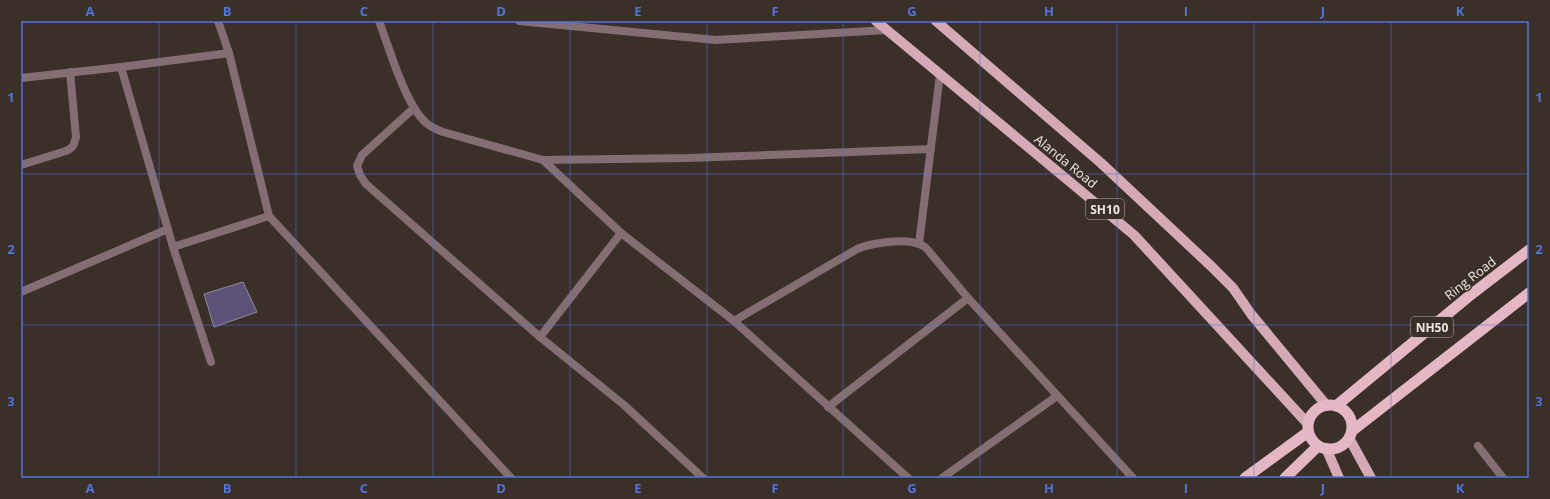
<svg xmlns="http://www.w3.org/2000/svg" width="1550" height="499" viewBox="0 0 1550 499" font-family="'Open Sans',sans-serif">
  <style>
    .building { fill: #5d5178; stroke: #8f8c99 }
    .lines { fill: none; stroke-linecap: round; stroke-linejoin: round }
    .minor { stroke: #846e74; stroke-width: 8 }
    .primary { stroke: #d5aab6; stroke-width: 10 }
    .trunk { stroke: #e5b6c3; stroke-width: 11 }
    .grid { fill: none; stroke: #5274db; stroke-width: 1; stroke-opacity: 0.55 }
    .labels { text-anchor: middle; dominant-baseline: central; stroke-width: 3; stroke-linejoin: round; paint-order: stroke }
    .shield { fill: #3a2f29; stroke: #b9b0ac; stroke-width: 1 }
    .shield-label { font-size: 12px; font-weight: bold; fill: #efe8e4 }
    .street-label { font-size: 13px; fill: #efe8e4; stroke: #3a2f29 }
    .neatline { fill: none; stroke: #5274db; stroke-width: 1.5 }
    .grid-label { font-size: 13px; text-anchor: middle; font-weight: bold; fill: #5274db }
  </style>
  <rect width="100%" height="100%" fill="#3a2f29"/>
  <polygon class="building" points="243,282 257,312 214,327 204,294"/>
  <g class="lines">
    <g class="minor">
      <polyline points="218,21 229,53 269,216 511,478"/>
      <path d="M379,21C389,47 407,111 429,125C433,128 438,130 443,132L543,160L688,158L931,149"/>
      <polyline points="519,21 716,40 887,30"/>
      <polyline points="121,67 173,247 211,362"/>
      <polyline points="21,78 121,67 229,53"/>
      <polyline points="414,108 362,155 357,166 360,175 366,184 540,337 624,405 703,478"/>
      <polyline points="543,160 621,233 734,321 908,478"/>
      <path d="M21,165L66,151C73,148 74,145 76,137L70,72"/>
      <polyline points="919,244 940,74"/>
      <polyline points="173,247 269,216"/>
      <polyline points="21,292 168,229"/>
      <path d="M734,321L857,249C871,243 904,238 919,244C922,245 925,247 927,249L968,298"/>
      <polyline points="540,337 621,233"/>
      <polyline points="828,407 968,298 1133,478"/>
      <polyline points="1478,446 1503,478"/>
      <polyline points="942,478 1057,396"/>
    </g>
    <g class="primary">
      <polyline points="876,21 1134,235 1308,424"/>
      <polyline points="936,21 1101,163 1211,266 1233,288 1251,314 1327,406"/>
      <polyline points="1349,438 1371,478"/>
      <polyline points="1326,448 1339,478"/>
    </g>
    <g class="trunk">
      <circle cx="1330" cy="427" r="22"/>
      <polyline points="1336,406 1468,297 1529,250"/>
      <polyline points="1352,431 1529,293"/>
      <polyline points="1245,478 1308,432"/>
      <polyline points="1285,478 1318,446"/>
    </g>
  </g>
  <path class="grid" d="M159,21V478M296,21V478M433,21V478M570,21V478M707,21V478M843,21V478M980,21V478M1117,21V478M1254,21V478M1391,21V478M21,174H1529M21,325H1529"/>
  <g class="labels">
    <g class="shield">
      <rect x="1086" y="199" width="38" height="20" rx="3"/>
      <rect x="1411" y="317" width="42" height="20" rx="3"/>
    </g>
    <g class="shield-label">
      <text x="1105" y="209">SH10</text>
      <text x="1432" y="327">NH50</text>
    </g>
    <g class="street-label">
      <text transform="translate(1066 161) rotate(39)">Alanda Road</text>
      <text transform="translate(1470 278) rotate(-38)">Ring Road</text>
    </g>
  </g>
  <rect width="1550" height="499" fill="none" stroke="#3a2f29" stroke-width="44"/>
  <rect x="22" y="22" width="1506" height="455" class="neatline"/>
  <g class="grid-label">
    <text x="90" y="16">A</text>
    <text x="227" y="16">B</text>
    <text x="364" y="16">C</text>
    <text x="501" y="16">D</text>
    <text x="638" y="16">E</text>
    <text x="775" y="16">F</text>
    <text x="912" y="16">G</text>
    <text x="1049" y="16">H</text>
    <text x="1186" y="16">I</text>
    <text x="1323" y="16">J</text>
    <text x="1460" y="16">K</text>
    <text x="11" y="102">1</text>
    <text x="1539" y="102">1</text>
    <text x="11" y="254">2</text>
    <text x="1539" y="254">2</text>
    <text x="11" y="406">3</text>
    <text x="1539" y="406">3</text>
    <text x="90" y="493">A</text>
    <text x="227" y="493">B</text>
    <text x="364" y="493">C</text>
    <text x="501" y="493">D</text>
    <text x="638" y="493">E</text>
    <text x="775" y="493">F</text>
    <text x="912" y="493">G</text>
    <text x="1049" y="493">H</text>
    <text x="1186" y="493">I</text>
    <text x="1323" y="493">J</text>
    <text x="1460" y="493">K</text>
  </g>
</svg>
